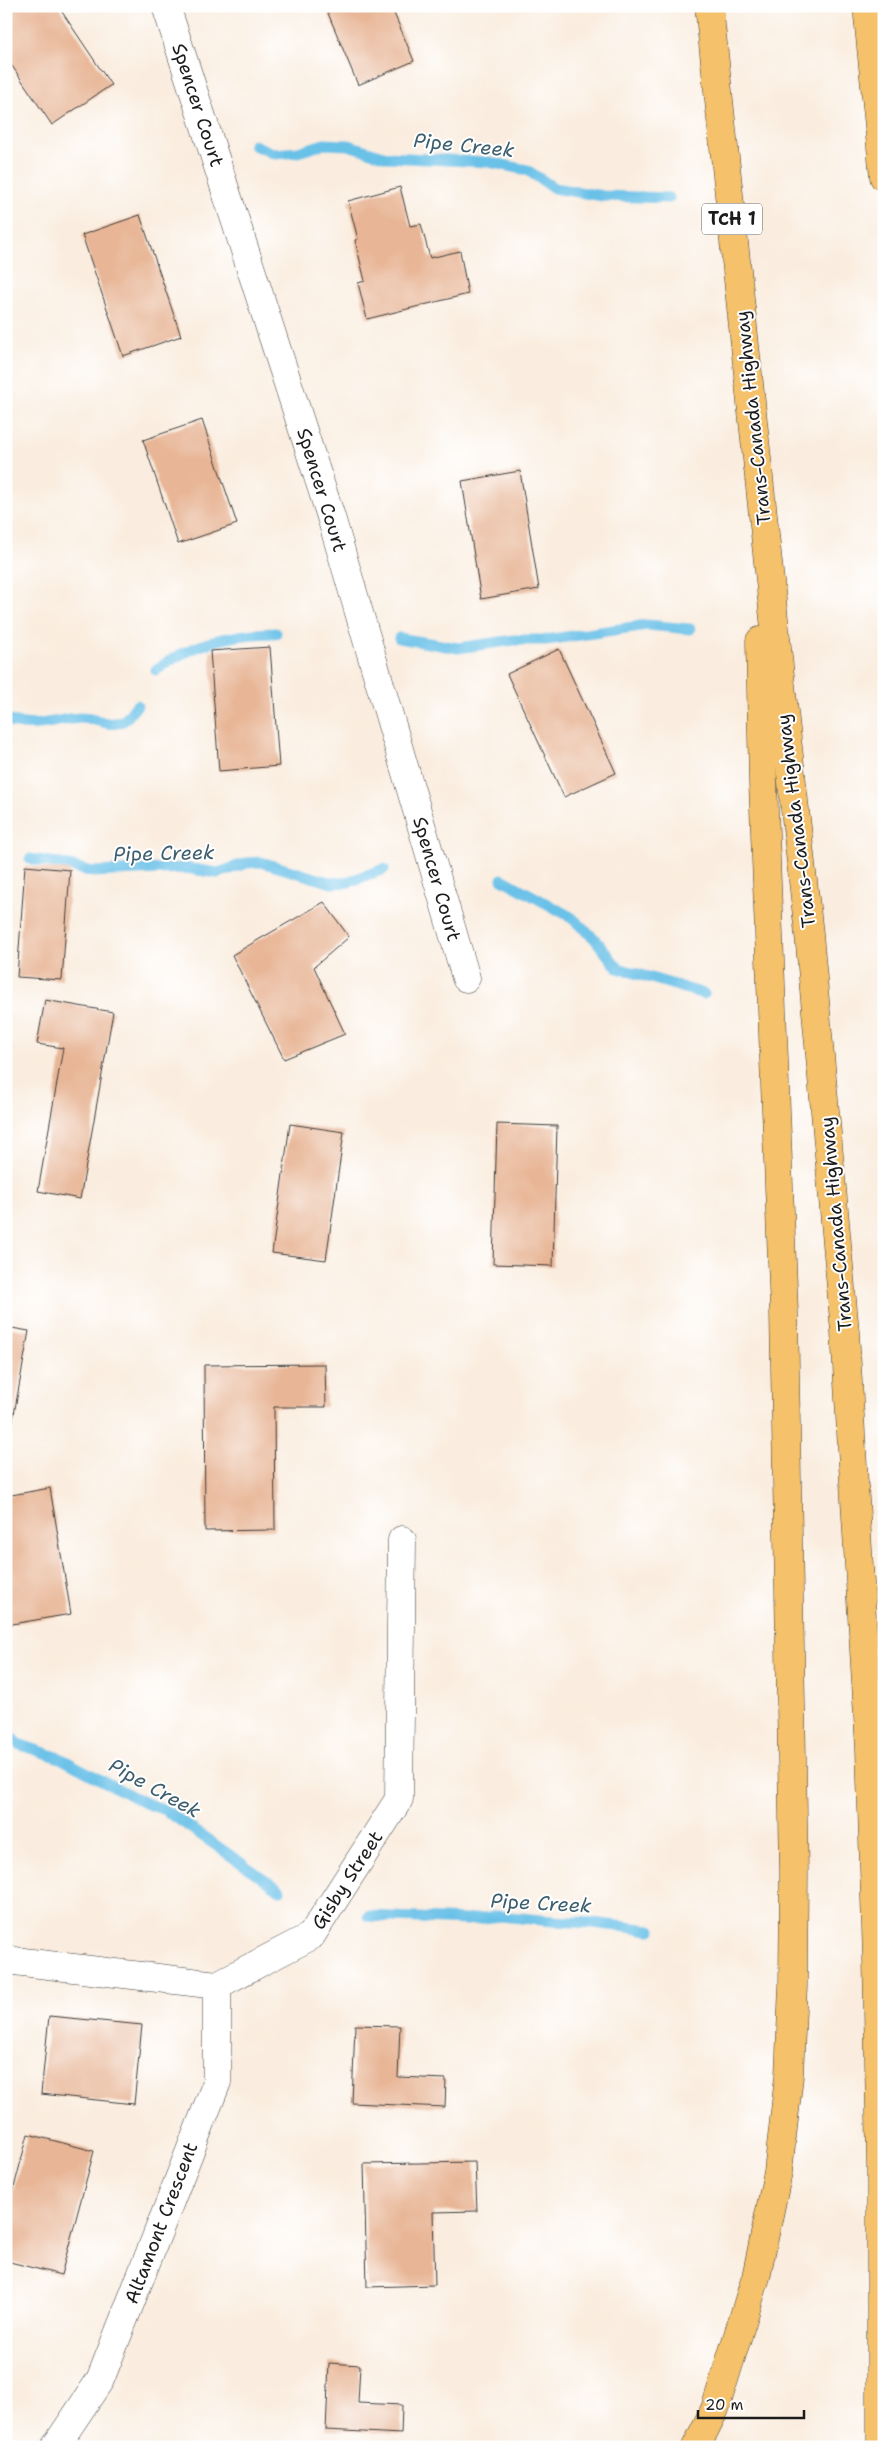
<svg xmlns="http://www.w3.org/2000/svg" width="890" height="2453" viewBox="0 0 890 2453" font-family="'Shantell Sans',sans-serif">
  <style>
    .lines { fill: none; stroke-linecap: round; stroke-linejoin: round }
    .stream { stroke: #6bc1e8; stroke-width: 11 }
    .building { fill: #e8b696 }
    .minor-casing { stroke: #3d3b39; stroke-width: 29 }
    .motorway-casing { stroke: #3d3b39; stroke-width: 29 }
    .minor { stroke: #fff; stroke-width: 28 }
    .motorway { stroke: #f5c16b; stroke-width: 28 }
    .labels { text-anchor: middle; dominant-baseline: central; stroke-width: 4; stroke-linejoin: round; paint-order: stroke }
    .shield { fill: #fff; stroke: #606060; stroke-width: 1 }
    .shield-label { font-size: 18px; font-weight: bold; fill: #1c1c1c }
    .street-label { font-size: 19px; fill: #1c1c1c; stroke: #fff }
    .water-label { font-size: 20px; font-style: italic; fill: #3c5e6e; stroke: #fff }
  </style>
  <rect width="100%" height="100%" fill="#fff"/>
  <filter id="ink" filterUnits="userSpaceOnUse"><feTurbulence type="fractalNoise" baseFrequency=".02" numOctaves="2"/><feDisplacementMap in="SourceGraphic" scale="10" xChannelSelector="R" yChannelSelector="G"/><feConvolveMatrix kernelMatrix="1 2 1 2 8 2 1 2 1" color-interpolation-filters="sRGB"/></filter>
  <filter id="wash" filterUnits="userSpaceOnUse"><feTurbulence type="fractalNoise" baseFrequency=".0096" numOctaves="4" result="noise"/><feDisplacementMap in="SourceGraphic" scale="20" xChannelSelector="R" yChannelSelector="G"/><feGaussianBlur stdDeviation="1.12" result="paint"/><feColorMatrix in="noise" values="0 0 0 0 0 0 0 0 0 0 0 0 0 0 0 0 0 1.4 0 .05"/><feComposite in="paint" operator="in"/></filter>
  <g filter="url(#wash)">
    <rect width="100%" height="100%" fill="#faeddf"/>
    <g class="lines">
      <g class="stream">
        <polyline points="254,145 275,154 298,152 324,144 348,145 387,157 489,162 527,170 554,188 603,196 669,198"/>
        <polyline points="399,638 458,648 514,640 546,640 647,625 690,629"/>
        <path d="M156,670C191,644 233,633 276,633"/>
        <path d="M6,719C31,732 57,718 83,718C97,718 110,729 124,720C129,717 133,709 137,705"/>
        <polyline points="30,859 57,863 93,872 185,868 218,873 247,863 261,862 332,883 348,882 384,869"/>
        <polyline points="502,879 571,917 595,939 618,968 704,994"/>
        <polyline points="6,1730 18,1744 60,1758 145,1803 165,1810 280,1890"/>
        <polyline points="368,1916 467,1920 500,1916 552,1921 593,1923 651,1930"/>
      </g>
    </g>
    <g id="blocks">
      <g class="building">
        <polygon points="6,6 58,6 111,85 52,125 6,57"/>
        <polygon points="325,6 391,6 414,61 358,85"/>
        <polygon points="400,187 410,226 421,224 430,258 460,251 468,294 367,319 358,283 365,281 355,240 358,239 348,201"/>
        <polygon points="140,215 181,336 123,356 82,235"/>
        <polygon points="202,420 237,524 178,544 143,440"/>
        <polygon points="520,471 539,589 481,599 462,481"/>
        <polygon points="270,647 279,766 219,771 210,651"/>
        <polygon points="559,649 616,773 564,797 507,674"/>
        <polygon points="25,866 70,870 62,980 17,977"/>
        <polygon points="324,902 349,937 314,967 345,1034 284,1059 232,955"/>
        <polygon points="45,1000 113,1012 80,1199 38,1191 63,1048 37,1044"/>
        <polygon points="290,1124 344,1132 326,1260 272,1253"/>
        <polygon points="497,1124 557,1126 553,1266 493,1264"/>
        <polygon points="6,1327 29,1331 7,1453 6,1452"/>
        <polygon points="325,1364 326,1407 274,1407 275,1530 205,1531 204,1365"/>
        <polygon points="50,1488 71,1614 6,1625 6,1496"/>
        <polygon points="49,2016 142,2025 134,2104 41,2094"/>
        <polygon points="355,2025 400,2026 398,2077 446,2079 445,2107 352,2103"/>
        <polygon points="28,2134 94,2151 61,2275 6,2261 6,2218"/>
        <polygon points="475,2162 477,2211 433,2212 435,2285 367,2287 364,2164"/>
        <polygon points="329,2363 360,2365 358,2403 402,2405 401,2434 326,2430"/>
      </g>
    </g>
  </g>
  <g filter="url(#ink)">
    <use href="#blocks" fill-opacity="0" stroke="#3d3b39" stroke-width="1"/>
    <g class="lines">
      <defs>
        <g id="minor">
          <polyline points="166,6 331,517 466,978"/>
          <polyline points="6,1960 217,1985 311,1936 399,1799 402,1540"/>
          <polyline points="55,2447 100,2380 217,2082 217,1985"/>
        </g>
        <g id="motorway">
          <polyline points="709,6 781,685 809,934 845,1332 870,1750 877,1957 881,2165 881,2447"/>
          <polyline points="867,6 884,177"/>
          <polyline points="696,2447 715,2409 756,2277 778,2172 789,2076 793,1986 794,1872 784,1312 763,783 760,641"/>
        </g>
      </defs>
      <use href="#minor" class="minor-casing"/>
      <use href="#motorway" class="motorway-casing"/>
      <use href="#minor" class="minor"/>
      <use href="#motorway" class="motorway"/>
    </g>
  </g>
  <g class="labels">
    <rect class="shield" x="702" y="203.5" width="60" height="31" rx="4"/>
    <g class="shield-label">
      <text x="732" y="219">TCH 1</text>
    </g>
    <g class="street-label">
      <text transform="translate(198 105) rotate(72)">Spencer Court</text>
      <text transform="translate(753 418) rotate(-96)">Trans-Canada Highway</text>
      <text transform="translate(322 490) rotate(73)">Spencer Court</text>
      <text transform="translate(796 821) rotate(-97)">Trans-Canada Highway</text>
      <text transform="translate(437 879) rotate(74)">Spencer Court</text>
      <text transform="translate(836 1224) rotate(-95)">Trans-Canada Highway</text>
      <text transform="translate(347 1880) rotate(-57)">Gisby Street</text>
      <text transform="translate(161 2223) rotate(-69)">Altamont Crescent</text>
    </g>
    <g class="water-label">
      <text transform="translate(464 145) rotate(6)">Pipe Creek</text>
      <text transform="translate(164 853) rotate(-1)">Pipe Creek</text>
      <text transform="translate(155 1788) rotate(29)">Pipe Creek</text>
      <text transform="translate(541 1903) rotate(3)">Pipe Creek</text>
    </g>
  </g>
  <rect width="890" height="2453" fill="none" stroke="#fff" stroke-width="25"/>
  <path d="M698 2410v8h106v-8" fill="none" stroke="#1c1c1c" stroke-width="2.5"/>
  <text x="705" y="2410" font-size="15" fill="#1c1c1c" stroke="#ffffff" stroke-width="4" paint-order="stroke">20 m</text>
</svg>
